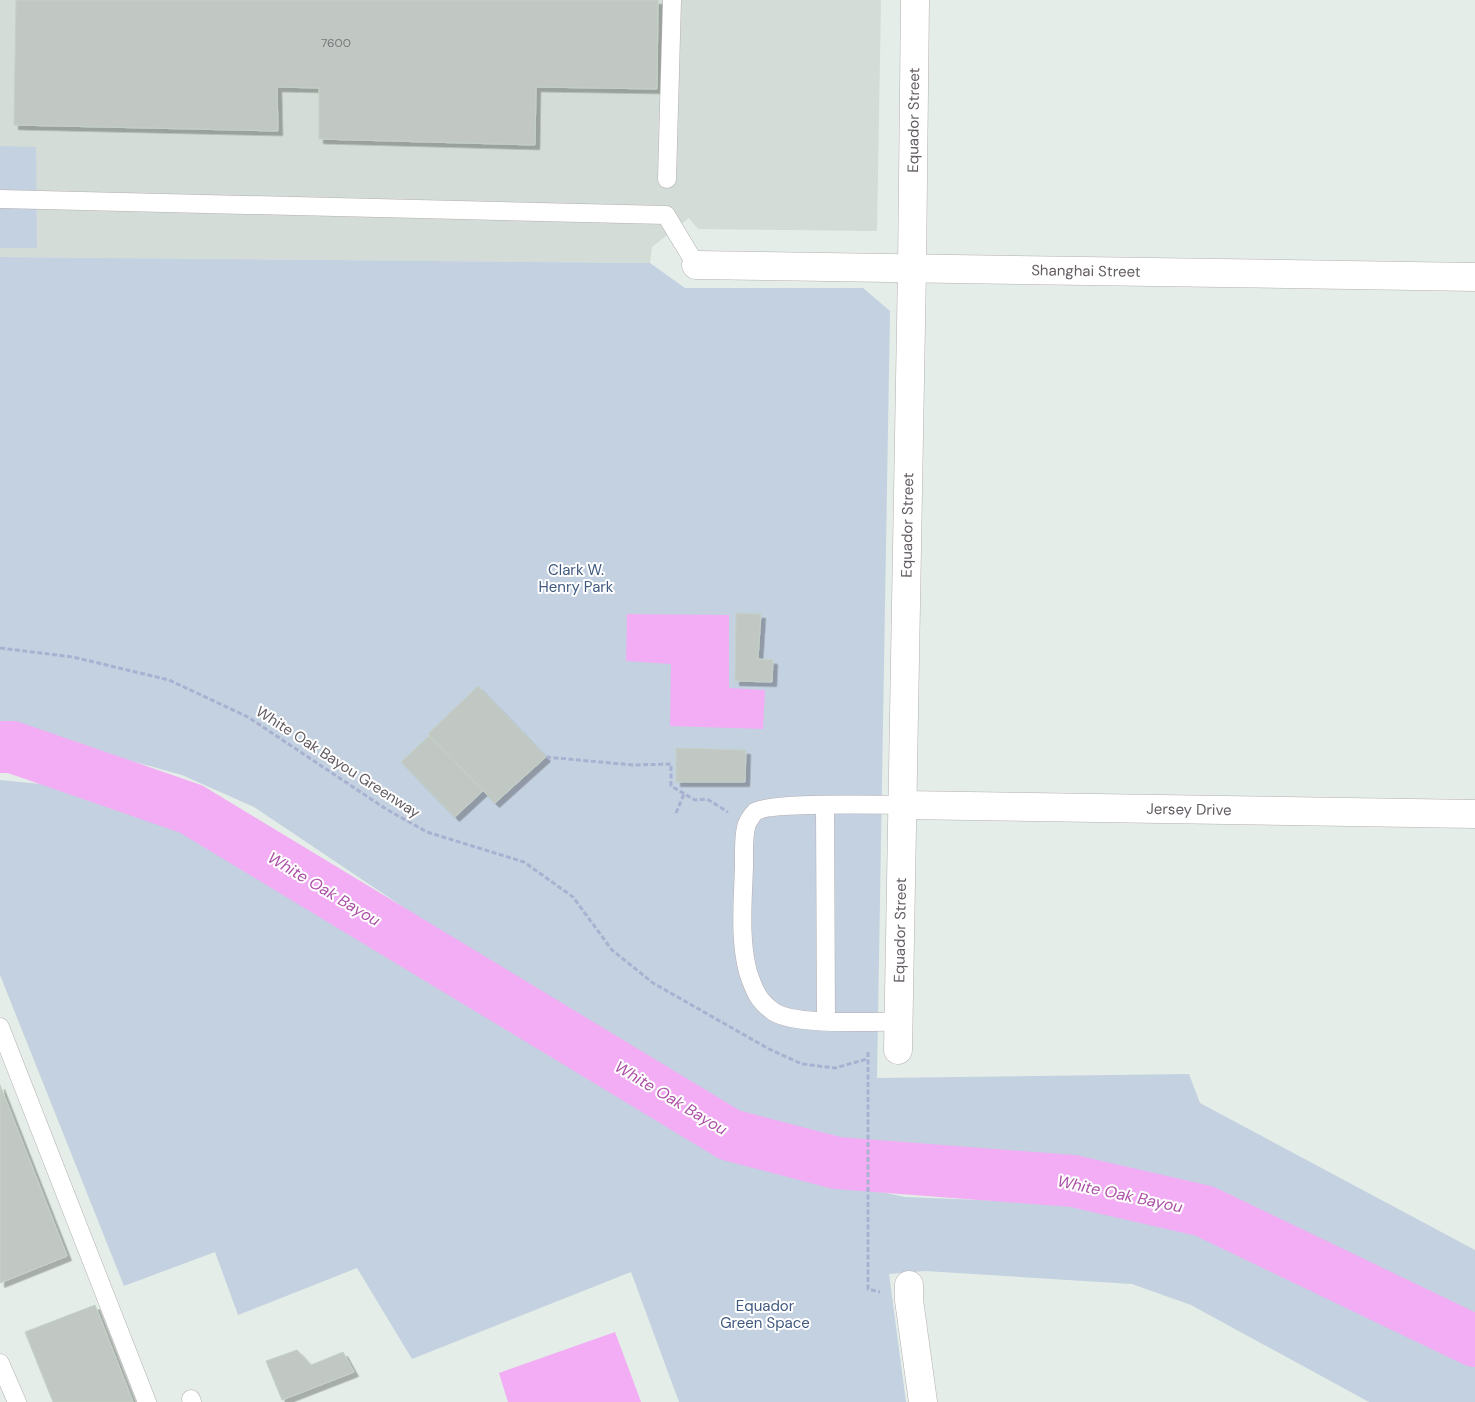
<svg xmlns="http://www.w3.org/2000/svg" width="1475" height="1402" viewBox="0 0 1475 1402" font-family="'DM Sans',sans-serif">
  <style>
    .education { fill: #d3dcd6 }
    .green { fill: #c4d1e1 }
    .water { fill: #f2adf4 }
    .lines { fill: none; stroke-linecap: round; stroke-linejoin: round }
    .river { stroke: #f2adf4; stroke-width: 52 }
    .building { fill: #c1c8c3; stroke: #c3d1c6; filter: url(#shadow) }
    .lane-casing { stroke: #b5afb4; stroke-width: 19 }
    .street-casing { stroke: #b5afb4; stroke-width: 29 }
    .path { stroke: #a9b1d1; stroke-width: 3; stroke-dasharray: 5 2.5; stroke-linecap: butt }
    .lane { stroke: #fff; stroke-width: 18 }
    .street { stroke: #fff; stroke-width: 28 }
    .labels { text-anchor: middle; dominant-baseline: central; stroke-width: 4; stroke-linejoin: round; paint-order: stroke }
    .number-label { font-size: 12px; fill: #7a777a }
    .street-label { font-size: 15px; fill: #635c62; stroke: #fff }
    .park-label { font-size: 15px; fill: #3f597e; stroke: #fff }
    .water-label { font-size: 16px; font-style: italic; fill: #ac50a7; stroke: #fff }
  </style>
  <defs>
    <filter id="shadow"><feDropShadow dx="4.5" dy="4.5" stdDeviation="0" flood-color="#0004"/></filter>
  </defs>
  <rect width="100%" height="100%" fill="#e4ede7"/>
  <polygon class="education" points="0,0 881,0 877,231 698,229 689,218 652,247 650,263 0,257"/>
  <g class="green">
    <polygon points="0,146 36,147 37,248 0,248"/>
    <polygon points="0,257 650,263 685,288 863,288 890,311 877,1078 1189,1074 1200,1103 1475,1250 1475,1313 1159,1180 1084,1161 878,1152 819,1144 734,1114 622,1054 254,807 182,775 78,746 0,732"/>
    <polygon points="0,780 62,786 184,821 280,868 669,1121 752,1165 905,1197 1111,1205 1201,1232 1453,1358 1475,1362 1475,1402 1369,1402 1191,1305 1132,1284 925,1271 889,1274 906,1402 679,1402 631,1272 412,1359 357,1268 238,1315 215,1252 124,1286 0,975"/>
  </g>
  <g class="water">
    <polygon points="627,614 729,615 729,688 765,690 763,729 670,726 671,664 626,661"/>
    <polygon points="615,1332 641,1402 508,1402 499,1373"/>
  </g>
  <g class="lines">
    <polyline class="river" points="0,747 12,747 191,809 730,1135 837,1163 1073,1181 1204,1211 1475,1341"/>
  </g>
  <g class="building">
    <polygon points="16,0 658,0 657,89 536,87 535,145 319,139 319,88 277,87 278,131 14,125"/>
    <polygon points="736,613 761,614 758,659 773,660 772,682 735,681"/>
    <polygon points="478,686 546,757 495,803 428,734"/>
    <polygon points="429,736 483,791 455,817 401,762"/>
    <polygon points="676,748 746,750 745,782 676,782"/>
    <polygon points="0,1085 67,1256 0,1283"/>
    <polygon points="95,1305 133,1402 53,1402 25,1332"/>
    <polygon points="297,1350 311,1365 343,1352 354,1372 282,1400 266,1361"/>
  </g>
  <g class="lines">
    <defs>
      <g id="lane">
        <polyline points="667,179 672,0"/>
        <polyline points="0,199 666,215 696,265"/>
        <polyline points="825,805 826,1021"/>
        <path d="M898,1022C870,1021 797,1026 774,1012C758,1001 754,990 748,972C739,938 743,900 744,866C744,854 743,835 747,824C748,821 753,814 755,812C768,802 880,805 903,805"/>
        <polyline points="0,1027 147,1402"/>
        <polyline points="0,1363 17,1402"/>
        <polyline points="191,1399 192,1402"/>
      </g>
      <g id="street">
        <path id="s1" d="M696,265L1475,277"/>
        <path id="s2" d="M903,805L1475,814"/>
        <path id="s3" d="M898,1050L912,269L915,0"/>
        <polyline points="909,1285 909,1300 923,1402"/>
      </g>
    </defs>
    <use href="#lane" class="lane-casing"/>
    <use href="#street" class="street-casing"/>
    <g class="path">
      <polyline points="0,648 73,657 169,680 248,717 386,809 427,832 524,862 573,897 612,950 653,983 769,1049 802,1064 835,1068 867,1059"/>
      <polyline points="546,757 633,765 671,764 671,786 695,800 707,799 728,812"/>
      <polyline points="676,813 684,794"/>
      <polyline points="868,1052 868,1289 880,1292"/>
    </g>
    <use href="#lane" class="lane"/>
    <use href="#street" class="street"/>
  </g>
  <g class="labels">
    <g class="number-label">
      <text x="336" y="43">7600</text>
    </g>
    <g class="street-label">
      <text stroke="none"><textPath href="#s3" startOffset="930">Equador Street</textPath></text>
      <text stroke="none"><textPath href="#s1" startOffset="390">Shanghai Street</textPath></text>
      <text stroke="none"><textPath href="#s3" startOffset="525">Equador Street</textPath></text>
      <text transform="translate(338 762) rotate(33)">White Oak Bayou Greenway</text>
      <text stroke="none"><textPath href="#s2" startOffset="286">Jersey Drive</textPath></text>
      <text stroke="none"><textPath href="#s3" startOffset="120">Equador Street</textPath></text>
    </g>
    <g class="park-label">
      <text x="576" y="570">Clark W.<tspan x="576" dy="17">Henry Park</tspan></text>
      <text x="765" y="1306">Equador<tspan x="765" dy="17">Green Space</tspan></text>
    </g>
    <g class="water-label">
      <text transform="translate(324 889) rotate(31)">White Oak Bayou</text>
      <text transform="translate(671 1098) rotate(31)">White Oak Bayou</text>
      <text transform="translate(1120 1194) rotate(12)">White Oak Bayou</text>
    </g>
  </g>
</svg>
